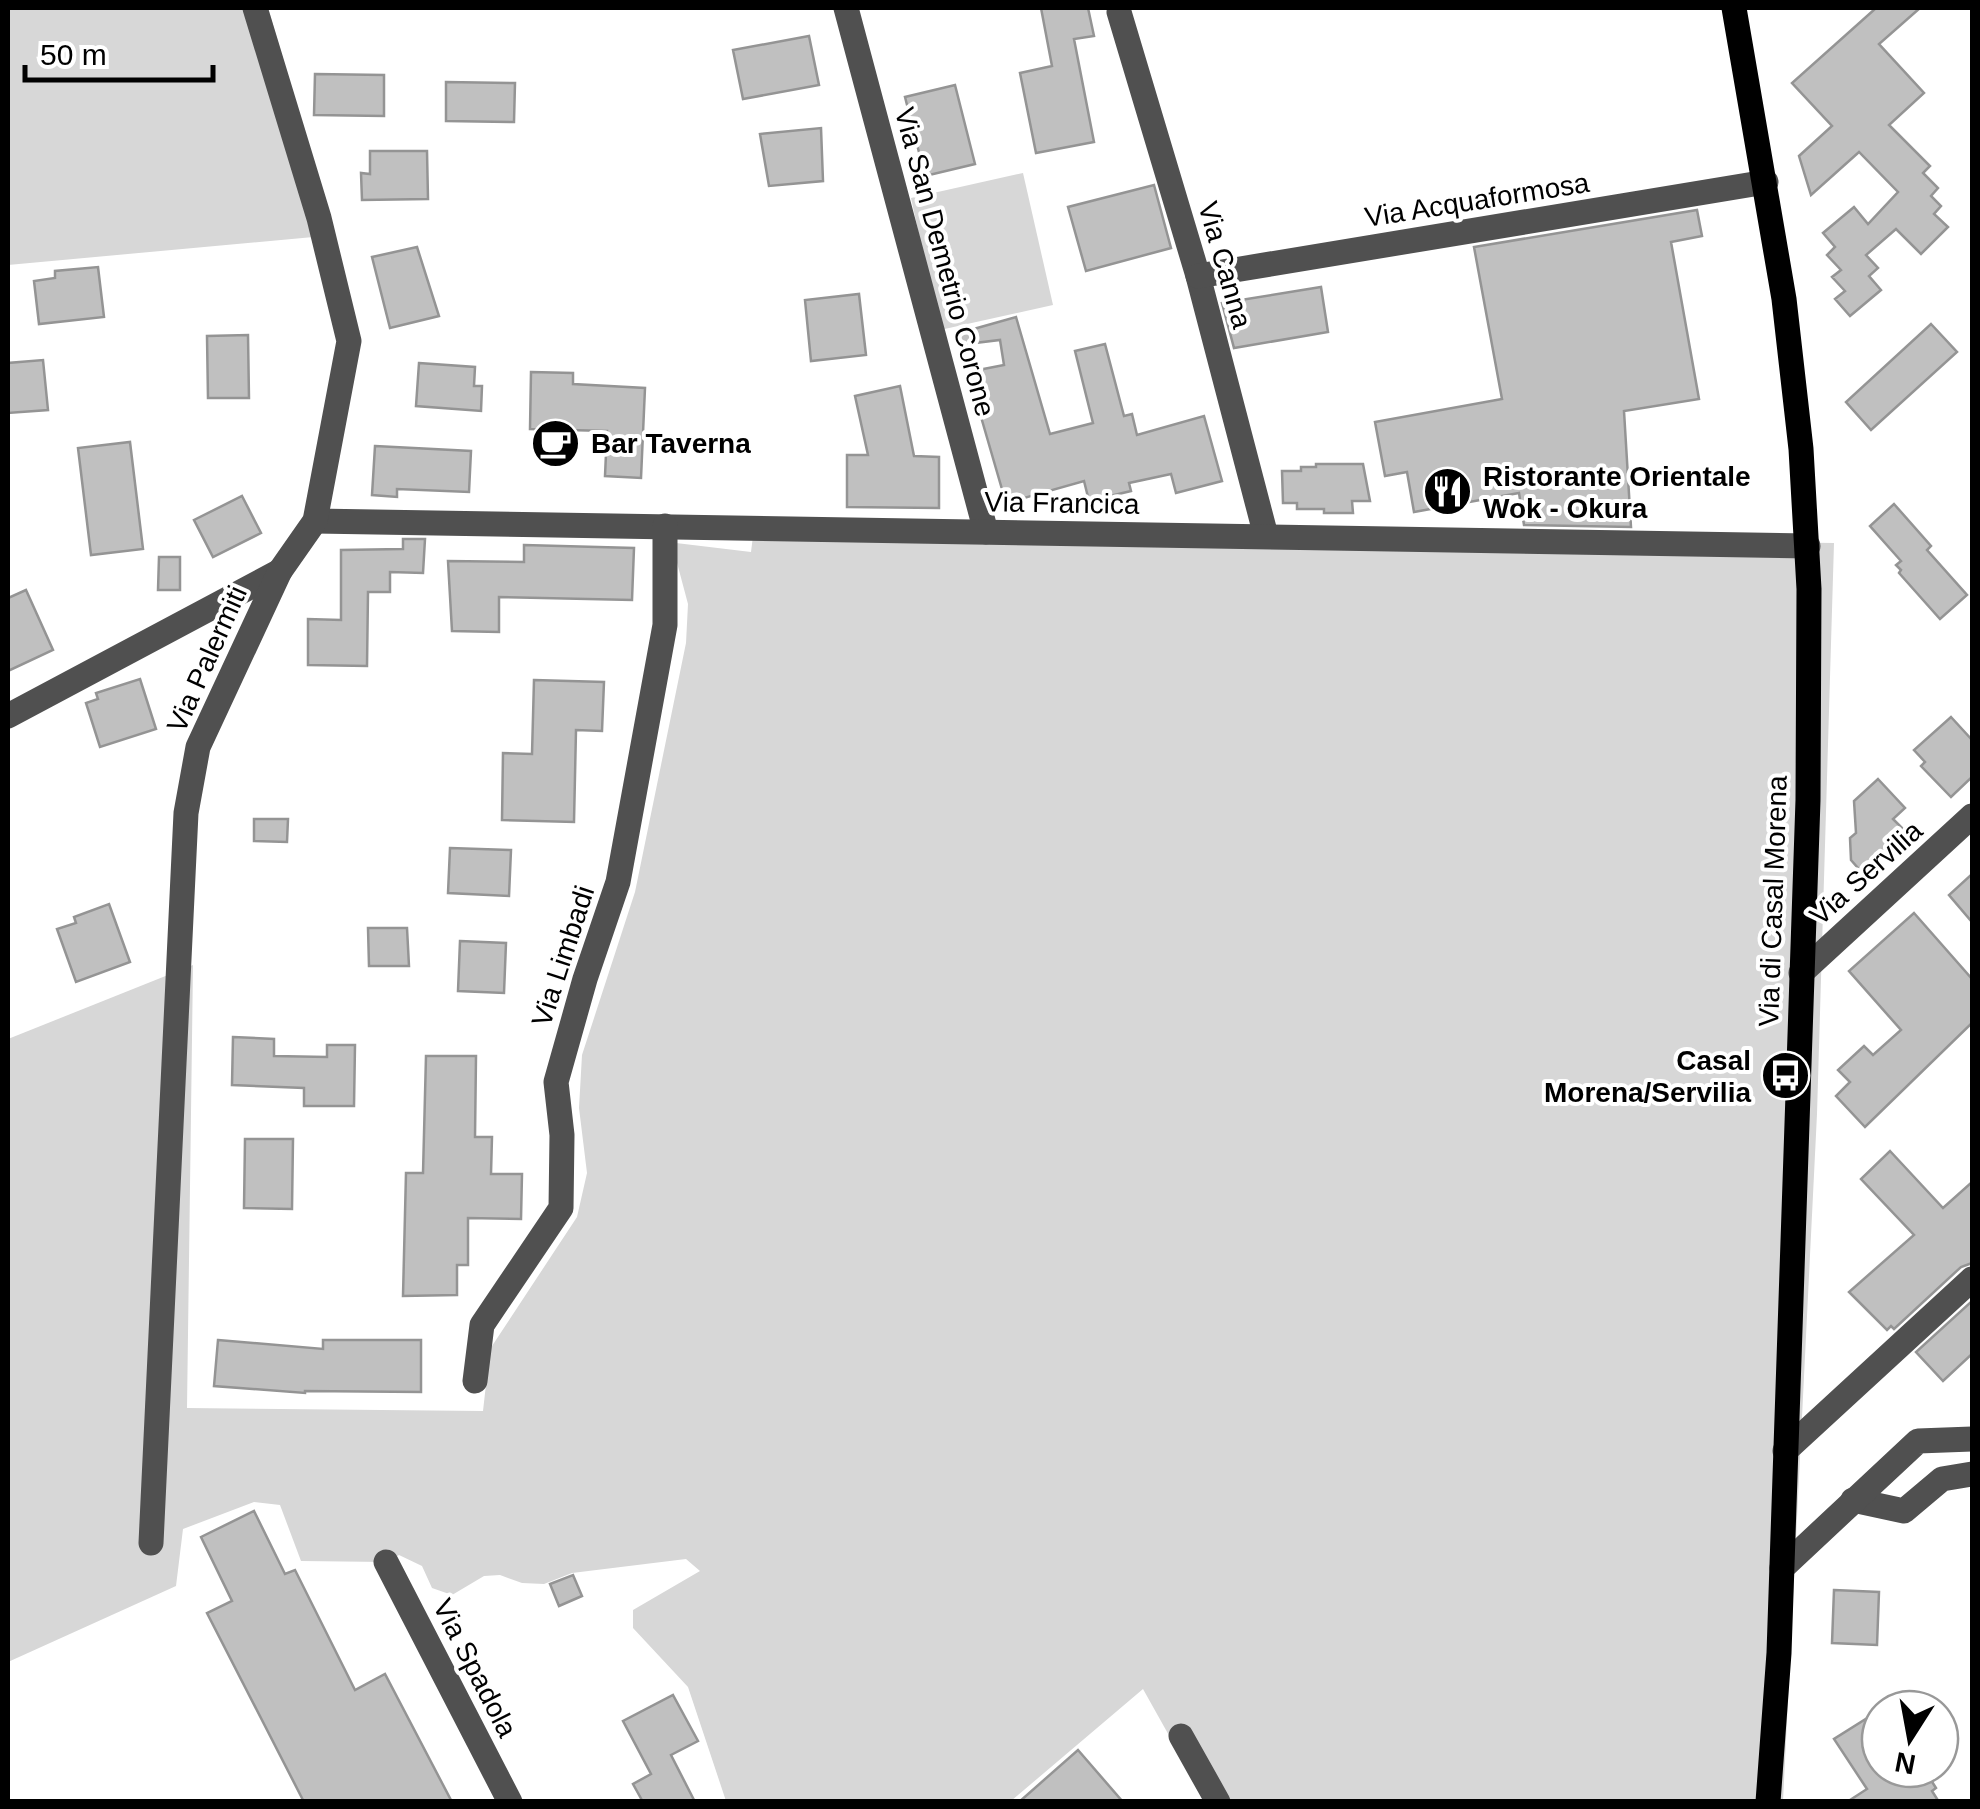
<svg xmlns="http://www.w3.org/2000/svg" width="1980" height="1809" viewBox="0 0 1980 1809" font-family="Helvetica,sans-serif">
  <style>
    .green { fill: #d7d7d7 }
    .building { fill: #c0c0c0; stroke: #949494; stroke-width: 2.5 }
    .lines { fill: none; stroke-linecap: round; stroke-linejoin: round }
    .minor { stroke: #505050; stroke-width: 25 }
    .major { stroke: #000; stroke-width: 25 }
    .labels { text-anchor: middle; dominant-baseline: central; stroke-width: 8; stroke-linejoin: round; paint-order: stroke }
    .street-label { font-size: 28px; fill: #000; stroke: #fff }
    .poi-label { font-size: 28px; font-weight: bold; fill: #000; stroke: #fff; text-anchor: start }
  </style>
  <rect width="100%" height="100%" fill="#fff"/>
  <g class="green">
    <polygon points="8,8 268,8 335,235 8,265"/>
    <polygon points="1023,173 1053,305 940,330 911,198"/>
    <polygon points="754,528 1834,543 1817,1114 1783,1801 1211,1801 1199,1789 1143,1689 1011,1801 726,1801 688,1687 633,1628 633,1610 700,1571 686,1559 572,1573 544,1584 522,1583 500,1575 484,1576 452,1595 432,1588 422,1566 399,1555 386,1562 301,1561 280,1505 254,1502 183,1529 176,1586 8,1662 8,1039 193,965 187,1408 483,1411 490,1349 577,1217 587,1173 579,1108 582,1055 635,892 686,643 688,604 676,559 676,543 751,552"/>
  </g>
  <g class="building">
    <polygon points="1041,8 1088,8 1094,36 1074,39 1094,142 1036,153 1020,73 1052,66"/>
    <polygon points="1876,8 1920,8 1879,44 1924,93 1889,125 1930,166 1923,173 1938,188 1931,196 1941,206 1934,214 1948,227 1921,254 1896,229 1866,255 1878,268 1869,276 1881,290 1850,316 1835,299 1845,291 1832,277 1841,270 1827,255 1835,247 1823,233 1854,207 1868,224 1898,192 1859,152 1811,195 1799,156 1832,126 1792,83"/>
    <polygon points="809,36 819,85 743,99 733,50"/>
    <polygon points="315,74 384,75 384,116 314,115"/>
    <polygon points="446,82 515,83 514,122 446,121"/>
    <polygon points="955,85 975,164 925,176 905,97"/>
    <polygon points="821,128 823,181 769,186 760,134"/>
    <polygon points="370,151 427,151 428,199 362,200 361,173 370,174"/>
    <polygon points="1154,185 1171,248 1086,271 1068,207"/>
    <polygon points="1697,210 1702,236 1671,242 1699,399 1624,411 1631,527 1524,525 1519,493 1414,512 1407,472 1385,476 1375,422 1502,399 1474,247"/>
    <polygon points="417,247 439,316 390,328 372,257"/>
    <polygon points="98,267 104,317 39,324 34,281 55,278 55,271"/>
    <polygon points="1321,287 1328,332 1234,348 1222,303"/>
    <polygon points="859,294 866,355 811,361 805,300"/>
    <polygon points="1016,317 1050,434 1093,423 1075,351 1105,344 1124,416 1132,414 1137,435 1204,416 1222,481 1176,493 1171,474 1129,483 1131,491 1089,501 1084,481 1006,503 968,372 1004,365 1000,340 958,345 956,334"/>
    <polygon points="1931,324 1957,352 1871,430 1846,402"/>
    <polygon points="248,335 249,398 208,398 207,336"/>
    <polygon points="43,360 48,410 8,413 8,363"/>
    <polygon points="419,363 475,367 474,386 482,386 481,411 416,406"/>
    <polygon points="531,372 573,373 573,384 645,388 641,478 605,476 607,431 530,429"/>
    <polygon points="900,386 914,456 939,457 939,508 847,507 847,455 868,455 855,396"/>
    <polygon points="130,442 143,549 91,555 78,448"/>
    <polygon points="375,446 471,451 469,492 397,489 397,497 372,495"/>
    <polygon points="1316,464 1363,464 1370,501 1352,501 1353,513 1324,513 1324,509 1297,509 1297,503 1283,503 1282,471 1301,471 1301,467 1316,467"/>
    <polygon points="242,496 261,533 213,557 194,520"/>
    <polygon points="1894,504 1931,546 1927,550 1967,595 1940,619 1899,573 1901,570 1896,565 1901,561 1870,526"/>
    <polygon points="403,539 425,539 423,573 390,572 390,592 368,592 367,666 308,665 308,619 341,620 341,550 403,549"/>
    <polygon points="524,545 634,548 632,600 499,597 499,632 452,631 448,561 524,562"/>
    <polygon points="159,557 180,557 180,590 158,590"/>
    <polygon points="26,590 53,650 8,671 8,598"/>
    <polygon points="140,679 156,729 100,747 86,703 98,699 96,693"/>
    <polygon points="534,680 604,682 602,731 576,730 574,822 502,820 503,753 532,754"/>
    <polygon points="1951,717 1972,740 1972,777 1951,797 1921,766 1925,762 1914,750"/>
    <polygon points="1878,779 1905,808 1893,819 1909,835 1865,876 1851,860 1850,838 1856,833 1854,801"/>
    <polygon points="254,819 288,819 287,842 254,841"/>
    <polygon points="450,848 511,850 509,896 448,893"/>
    <polygon points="1972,874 1972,922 1949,895"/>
    <polygon points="109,904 130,962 76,982 57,929 76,923 74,917"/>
    <polygon points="1914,913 1972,979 1972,1023 1865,1127 1836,1096 1850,1082 1838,1070 1864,1046 1873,1055 1901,1030 1849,971"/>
    <polygon points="368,928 407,928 409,966 369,966"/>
    <polygon points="460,941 506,943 504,993 458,991"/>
    <polygon points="233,1037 274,1039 274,1056 327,1057 327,1045 355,1045 354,1106 304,1106 304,1088 232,1085"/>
    <polygon points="426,1056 476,1056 475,1137 492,1137 491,1174 522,1174 521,1219 468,1218 468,1265 457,1265 457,1295 403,1296 406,1173 423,1173"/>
    <polygon points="245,1139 293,1139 292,1209 244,1208"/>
    <polygon points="1890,1151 1943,1208 1972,1182 1972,1263 1961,1267 1894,1329 1891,1326 1887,1330 1849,1292 1914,1235 1861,1179"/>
    <polygon points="1972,1301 1972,1354 1943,1381 1916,1352"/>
    <polygon points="218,1340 323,1349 323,1340 421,1340 421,1392 305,1391 305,1393 214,1386"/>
    <polygon points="254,1511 285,1574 295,1570 355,1690 385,1674 452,1802 304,1802 207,1613 232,1601 201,1537"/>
    <polygon points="573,1575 582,1596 559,1606 550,1584"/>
    <polygon points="1834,1590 1879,1592 1877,1645 1832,1643"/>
    <polygon points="673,1695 698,1741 671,1755 695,1802 643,1802 633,1784 651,1774 623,1721"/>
    <polygon points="1880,1710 1880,1769 1924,1769 1936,1788 1932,1791 1939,1802 1847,1802 1867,1789 1834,1739"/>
    <polygon points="1078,1750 1123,1802 1019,1802"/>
  </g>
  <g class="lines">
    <g class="minor">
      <polyline points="846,8 986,532"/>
      <polyline points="1119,12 1198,276 1266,536"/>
      <polyline points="1198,276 1766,182"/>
      <polyline points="315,521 1808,546"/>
      <polyline points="8,716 280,571"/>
      <polyline points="1801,973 1972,816"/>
      <polyline points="475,1381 482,1325 561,1208 562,1135 556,1082 585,979 618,882 665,625 665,526"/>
      <polyline points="1785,1451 1972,1279"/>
      <polyline points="1853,1500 1904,1511 1942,1479 1972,1474"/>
      <polyline points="151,1543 186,813 198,747 280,571 315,521 349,341 319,218 255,8"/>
      <polyline points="386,1562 510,1802"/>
      <polyline points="1782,1568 1918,1441 1972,1439"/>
      <polyline points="1181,1736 1218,1802"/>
    </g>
    <polyline class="major" points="1734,8 1784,299 1801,449 1809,589 1808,800 1779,1653 1768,1802"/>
  </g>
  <defs>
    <symbol id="cafe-disc" viewBox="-11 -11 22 22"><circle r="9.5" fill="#000" stroke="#fff"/><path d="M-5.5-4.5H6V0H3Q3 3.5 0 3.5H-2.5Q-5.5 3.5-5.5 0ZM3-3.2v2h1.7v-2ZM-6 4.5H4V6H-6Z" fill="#fff"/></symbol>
    <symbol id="restaurant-disc" viewBox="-11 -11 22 22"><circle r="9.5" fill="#000" stroke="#fff"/><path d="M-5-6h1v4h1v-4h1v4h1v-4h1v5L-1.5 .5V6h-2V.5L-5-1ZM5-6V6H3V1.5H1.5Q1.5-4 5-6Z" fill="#fff"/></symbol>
    <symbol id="bus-disc" viewBox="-11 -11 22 22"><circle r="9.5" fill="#000" stroke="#fff"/><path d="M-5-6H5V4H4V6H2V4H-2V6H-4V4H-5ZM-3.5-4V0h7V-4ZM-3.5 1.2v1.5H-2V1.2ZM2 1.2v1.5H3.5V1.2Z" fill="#fff"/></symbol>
  </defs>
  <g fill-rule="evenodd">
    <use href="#cafe-disc" x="528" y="416" width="55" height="55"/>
    <use href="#restaurant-disc" x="1420" y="464" width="55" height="55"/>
    <use href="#bus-disc" x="1758" y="1048" width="55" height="55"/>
  </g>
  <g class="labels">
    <g class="street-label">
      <text transform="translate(1477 200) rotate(-9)">Via Acquaformosa</text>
      <text transform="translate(945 262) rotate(75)">Via San Demetrio Corone</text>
      <text transform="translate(1225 265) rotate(74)">Via Canna</text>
      <text transform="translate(1062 503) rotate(1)">Via Francica</text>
      <text transform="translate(207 659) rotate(-66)">Via Palermiti</text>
      <text transform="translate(1866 873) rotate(-42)">Via Servilia</text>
      <text transform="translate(1773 901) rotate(-88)">Via di Casal Morena</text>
      <text transform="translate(563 956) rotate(-72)">Via Limbadi</text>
      <text transform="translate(475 1668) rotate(63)">Via Spadola</text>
    </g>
    <g class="poi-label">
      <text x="591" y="443">Bar Taverna</text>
      <text x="1483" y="476">Ristorante Orientale<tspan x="1483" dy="32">Wok - Okura</tspan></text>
      <text x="1751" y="1060" text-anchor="end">Casal<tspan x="1751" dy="32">Morena/Servilia</tspan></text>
    </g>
  </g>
  <rect width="1980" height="1809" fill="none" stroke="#000000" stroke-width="20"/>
  <g transform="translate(1910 1739) rotate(191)"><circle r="48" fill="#ffffff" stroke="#999999" stroke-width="2.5"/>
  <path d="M0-8L18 38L0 25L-18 38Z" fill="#000000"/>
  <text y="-15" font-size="28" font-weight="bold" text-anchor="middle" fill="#000000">N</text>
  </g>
  <path d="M25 65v15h188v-15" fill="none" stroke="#000000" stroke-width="5"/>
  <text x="40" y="65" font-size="30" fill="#000000" stroke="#ffffff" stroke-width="8" paint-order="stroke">50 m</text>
</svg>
